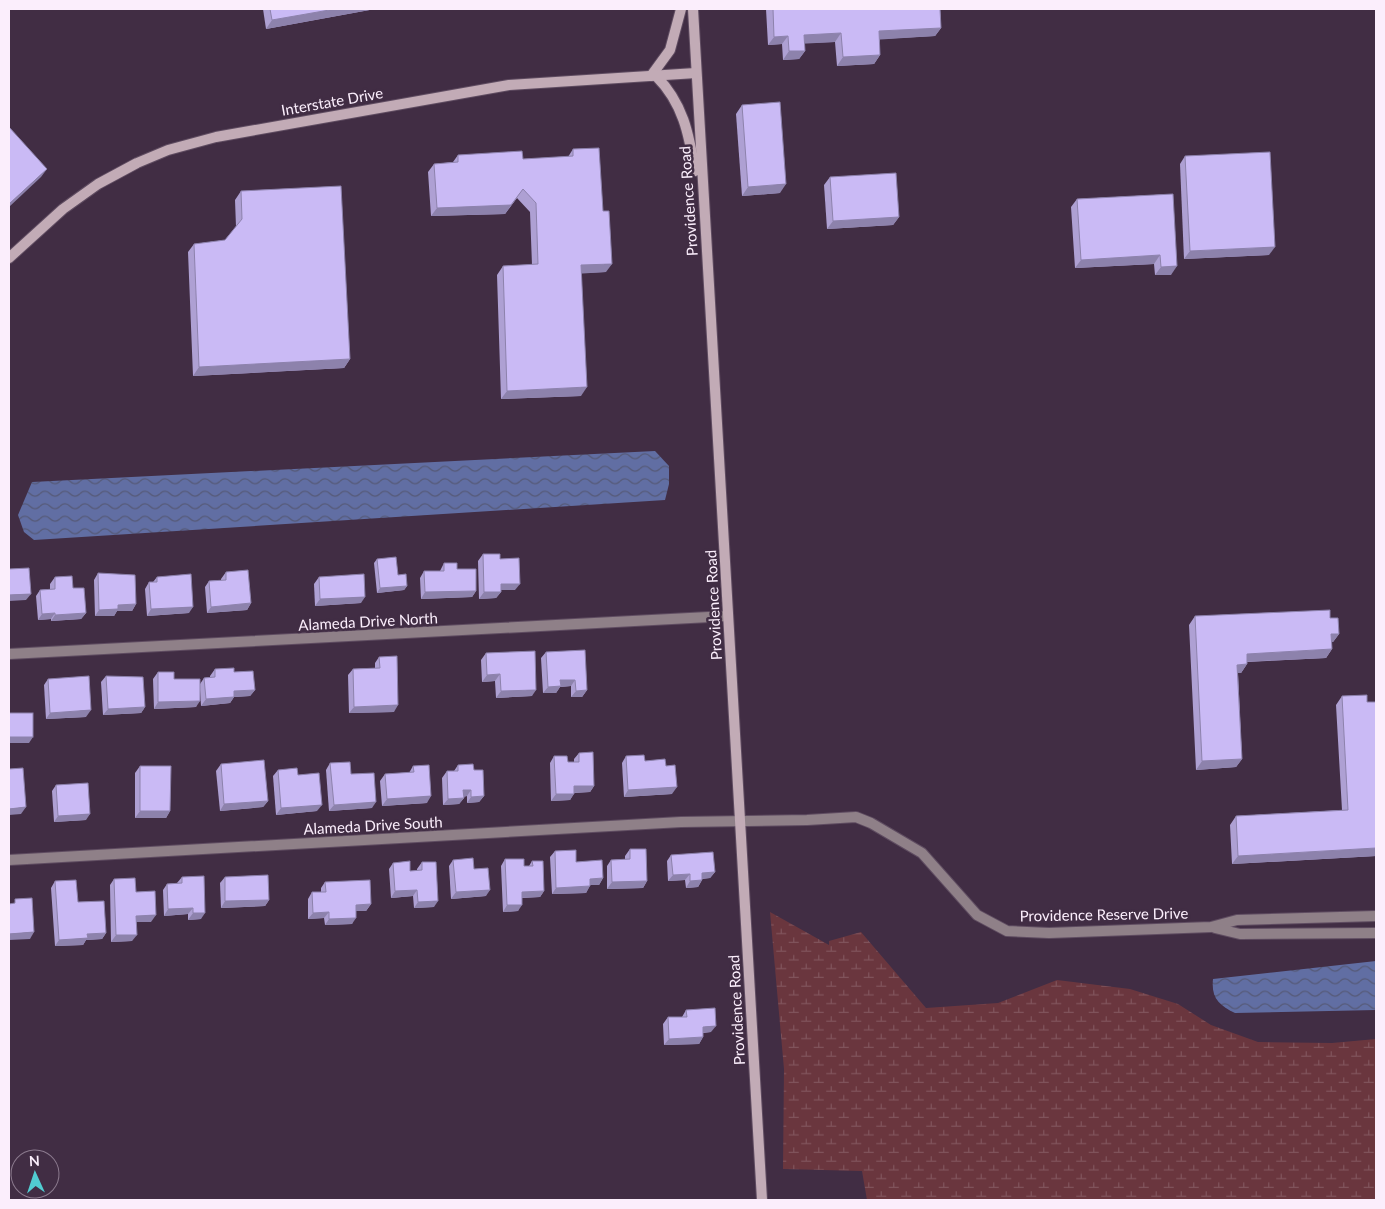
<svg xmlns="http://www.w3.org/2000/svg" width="1385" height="1209" viewBox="0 0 1385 1209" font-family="Lato,sans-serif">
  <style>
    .wetland { fill: url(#wetland-marsh) }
    .water { fill: url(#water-waves) }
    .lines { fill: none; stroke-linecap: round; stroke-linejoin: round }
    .street-casing { stroke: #5f4c61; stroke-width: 12 }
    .secondary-casing { stroke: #5f4c61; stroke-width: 12 }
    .street { stroke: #8f8088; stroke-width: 10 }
    .secondary { stroke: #c2abb6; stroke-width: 10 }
    .wall { fill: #aea0d3 }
    .shaded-wall { fill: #8d82ac }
    .building { fill: #cabaf5; stroke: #8d82ac }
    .labels { text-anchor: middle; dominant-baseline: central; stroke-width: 5; stroke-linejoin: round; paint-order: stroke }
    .street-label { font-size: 15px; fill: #fbeefc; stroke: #412d44 }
  </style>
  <defs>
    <pattern id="wetland-marsh" width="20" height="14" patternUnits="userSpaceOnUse" patternTransform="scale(1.25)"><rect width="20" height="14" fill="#6a363e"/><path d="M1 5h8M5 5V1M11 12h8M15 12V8" fill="none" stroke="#80535b"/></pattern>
    <pattern id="water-waves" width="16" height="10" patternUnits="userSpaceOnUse" patternTransform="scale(1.25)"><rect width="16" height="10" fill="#616ea3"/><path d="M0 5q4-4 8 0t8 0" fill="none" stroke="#565a78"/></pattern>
  </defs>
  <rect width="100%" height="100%" fill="#412d44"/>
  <polygon class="wetland" points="770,912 829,945 829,941 861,932 926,1008 998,1003 1057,980 1130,989 1178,1004 1211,1025 1258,1042 1332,1043 1376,1039 1376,1200 867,1200 862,1171 783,1169 784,1069"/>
  <g class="water">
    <polygon points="655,451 669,466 669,484 665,500 34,540 24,532 18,515 32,482"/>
    <path d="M1376,961V1010L1235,1013C1219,1005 1211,998 1213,979Z"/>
  </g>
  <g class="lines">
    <defs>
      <g id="street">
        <polyline points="9,654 728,616"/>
        <polyline points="9,860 681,822 807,820 856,817 871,823 922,853 977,915 1007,931 1049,933 1211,927 1237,920 1376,916"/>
        <polyline points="1215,928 1240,934 1376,933"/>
      </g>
      <g id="secondary">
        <polyline points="693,9 762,1200"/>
        <polyline points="651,76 670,50 681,9"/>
        <path d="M656,76C683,103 689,134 695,171"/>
        <polyline points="9,258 63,209 98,184 137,163 168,150 216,137 509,85 696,73"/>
      </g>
    </defs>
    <use href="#street" class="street-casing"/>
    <use href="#secondary" class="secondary-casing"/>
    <use href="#street" class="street"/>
    <use href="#secondary" class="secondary"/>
  </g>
  <g class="wall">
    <polygon points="263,9 375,9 266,29"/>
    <polygon points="766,9 940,9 941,28 935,36 880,39 880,55 874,64 837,66 835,42 805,43 805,51 799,59 783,60 782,44 768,45"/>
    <polygon points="742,105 780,193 742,196 736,114"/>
    <polygon points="573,149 606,272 582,273 581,396 501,399 497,275 503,266 532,265 530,212 517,198 505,214 431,216 428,172 434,164 453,162 458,155 523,159 568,157"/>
    <polygon points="1185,156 1269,255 1184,259 1180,164"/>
    <polygon points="830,177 899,217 893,225 827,229 824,185"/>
    <polygon points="241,191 350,359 344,368 193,376 188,252 194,244 225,240 236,227 235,200"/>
    <polygon points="1173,194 1171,275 1155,275 1154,264 1075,268 1071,207 1077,199"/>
    <polygon points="483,554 500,559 515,590 501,590 501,592 496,598 479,599 478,561"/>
    <polygon points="377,559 398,575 407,586 404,590 377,593 374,563"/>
    <polygon points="444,563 457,569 476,591 472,597 421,599 420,578 424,571 440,571"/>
    <polygon points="226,572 251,603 247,610 207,613 205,587 209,581 221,580 221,579"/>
    <polygon points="98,573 136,604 132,611 117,611 114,616 95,616 94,580"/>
    <polygon points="55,577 73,588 86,613 81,619 51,621 51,619 38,620 36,596 40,590 50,589 50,584"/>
    <polygon points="157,577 189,613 147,616 145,589 149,582 153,582"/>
    <polygon points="319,577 361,603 315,606 314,584"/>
    <polygon points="1195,616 1330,618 1339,634 1333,642 1332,642 1332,649 1326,658 1247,662 1247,664 1241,673 1238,673 1242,759 1236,767 1196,770 1189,625"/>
    <polygon points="546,652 587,690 582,697 571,697 571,686 560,687 556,693 543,693 541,658"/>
    <polygon points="486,653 532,696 496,698 495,681 482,682 481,660"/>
    <polygon points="379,657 394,712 349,713 348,675 353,669 375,668 375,663"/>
    <polygon points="215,669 234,672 255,690 250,696 234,697 230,703 201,706 200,690 196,707 154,709 153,679 158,672 174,679 200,684 204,678 210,677 210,676"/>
    <polygon points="106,676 145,707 141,713 103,715 101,682"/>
    <polygon points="48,679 86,717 46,719 44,685"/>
    <polygon points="1342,696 1367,702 1376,856 1232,864 1230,825 1236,816 1342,810 1336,705"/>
    <polygon points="579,753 594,786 590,792 574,793 570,800 551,801 550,763 554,756 568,762 574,762 574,759"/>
    <polygon points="626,756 645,761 672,794 624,797 622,763"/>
    <polygon points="330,763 351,774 372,808 329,811 326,770"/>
    <polygon points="221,764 268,801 263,807 220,811 216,771"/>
    <polygon points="458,765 474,770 484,796 479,802 467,803 467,796 463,797 464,798 459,804 443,805 442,778 447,771 454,771"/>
    <polygon points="140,766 170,811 166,818 135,818 135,773"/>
    <polygon points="413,766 427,803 382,806 380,781 385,774 409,773"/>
    <polygon points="278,770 298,775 317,811 276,815 273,776"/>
    <polygon points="56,785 86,820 54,822 52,791"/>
    <polygon points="630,849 647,881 643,888 607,889 607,866 611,860 625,859 625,856"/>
    <polygon points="555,851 576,862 603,878 599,885 590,885 586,893 552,894 550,857"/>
    <polygon points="671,855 715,872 710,878 702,879 702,880 698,887 686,888 685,880 668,881 667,861"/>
    <polygon points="505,859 524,866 529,866 532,861 544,891 540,897 522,898 518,911 503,912 501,866"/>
    <polygon points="453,860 474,869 486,896 451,899 449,866"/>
    <polygon points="422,862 434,907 414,908 413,896 391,898 389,869 393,863 410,871 417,871 417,869"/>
    <polygon points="182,877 201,919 188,920 188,914 164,916 163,890 167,884 177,883"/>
    <polygon points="225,877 269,900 265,906 221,908 220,883"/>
    <polygon points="114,879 136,892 151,922 136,922 132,941 111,942 110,885"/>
    <polygon points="55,881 78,902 106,933 102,939 86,940 83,945 55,946 51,888"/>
    <polygon points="325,882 371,904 366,911 356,911 352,924 325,925 324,918 308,919 308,899 312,892 321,892 321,888"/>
    <polygon points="686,1010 711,1032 703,1033 703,1037 699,1044 664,1045 663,1024 668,1017 682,1017"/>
  </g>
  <g class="shaded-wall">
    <polygon points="335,9 375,9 266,29 272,20"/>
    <polygon points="941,28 935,36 873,40 879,31"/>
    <polygon points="841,33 835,42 798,44 804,35"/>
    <polygon points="788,36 782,44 768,45 774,37"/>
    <polygon points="789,51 805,51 799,59 783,60"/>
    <polygon points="880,55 874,64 837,66 843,57"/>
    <polygon points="47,169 41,177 9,207 9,204"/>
    <polygon points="786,184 780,193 742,196 748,187"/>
    <polygon points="523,189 505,214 431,216 437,208"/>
    <polygon points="899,217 893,225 827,229 833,221"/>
    <polygon points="1275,247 1269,255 1184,259 1190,251"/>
    <polygon points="1160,255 1154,264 1075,268 1081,260"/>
    <polygon points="612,264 606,272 575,274 581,265"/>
    <polygon points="1177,266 1171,275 1155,275 1161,267"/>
    <polygon points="350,359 344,368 193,376 199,367"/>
    <polygon points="587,387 581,396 501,399 507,391"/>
    <polygon points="501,584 520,584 515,590 496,590"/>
    <polygon points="407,586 404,590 377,593 380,588"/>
    <polygon points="476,591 472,597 421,599 425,592"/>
    <polygon points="484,592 501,592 496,598 479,599"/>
    <polygon points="31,594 26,600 9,601 9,595"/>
    <polygon points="365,597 361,603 315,606 320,599"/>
    <polygon points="251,603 247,610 207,613 211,607"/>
    <polygon points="136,604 132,611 117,611 114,616 95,616 99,610 118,605"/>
    <polygon points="193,607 189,613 147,616 151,609"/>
    <polygon points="55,613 51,619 38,620 42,614"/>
    <polygon points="86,613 81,619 51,621 55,615"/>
    <polygon points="1331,634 1339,634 1333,642 1325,643"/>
    <polygon points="1332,649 1326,658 1241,662 1247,654"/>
    <polygon points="1247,664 1241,673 1231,673 1237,665"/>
    <polygon points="500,674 495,681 482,682 487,675"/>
    <polygon points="560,680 575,680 571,686 560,687 556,693 543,693 548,687"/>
    <polygon points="255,690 250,696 234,697 230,703 201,706 206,699 234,691"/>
    <polygon points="536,690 532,696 496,698 501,691"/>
    <polygon points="587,690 582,697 571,697 576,691"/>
    <polygon points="200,701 196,707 154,709 158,702"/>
    <polygon points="398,705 394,712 349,713 354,707"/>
    <polygon points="145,707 141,713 103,715 108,709"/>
    <polygon points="91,710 86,717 46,719 50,713"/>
    <polygon points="9,737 33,737 29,743 9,743"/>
    <polygon points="1242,759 1236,767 1196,770 1202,761"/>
    <polygon points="574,786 594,786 590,792 569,793"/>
    <polygon points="677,787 672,794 624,797 628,790"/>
    <polygon points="463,790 471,790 467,796 459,797"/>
    <polygon points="556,794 574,794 570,800 551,801"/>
    <polygon points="431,796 427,803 382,806 387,799"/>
    <polygon points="484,796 479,802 467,803 471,797"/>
    <polygon points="464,798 459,804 443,805 448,799"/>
    <polygon points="268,801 263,807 220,811 224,804"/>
    <polygon points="376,802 372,808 329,811 334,805"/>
    <polygon points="322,805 317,811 276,815 281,808"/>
    <polygon points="26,807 21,814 9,815 9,809"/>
    <polygon points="140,811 170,811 166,818 135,818"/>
    <polygon points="90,814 86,820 54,822 58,816"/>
    <polygon points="1376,848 1376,856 1232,864 1238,856"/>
    <polygon points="715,872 710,878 697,879 702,873"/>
    <polygon points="690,874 685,880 668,881 673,875"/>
    <polygon points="603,878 599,885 585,885 590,879"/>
    <polygon points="702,880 698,887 686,888 690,881"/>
    <polygon points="647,881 643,888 607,889 612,882"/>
    <polygon points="590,886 586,893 552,894 556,888"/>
    <polygon points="417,890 413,896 391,898 395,891"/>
    <polygon points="490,890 486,896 451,899 456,892"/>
    <polygon points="544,891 540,897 517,898 522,892"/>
    <polygon points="269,900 265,906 221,908 225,901"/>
    <polygon points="438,901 434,907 414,908 418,902"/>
    <polygon points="371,904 366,911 351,911 356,905"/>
    <polygon points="507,905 522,905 518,911 503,912"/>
    <polygon points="193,908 188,914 164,916 168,909"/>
    <polygon points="329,912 324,918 308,919 313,913"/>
    <polygon points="193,913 205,913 201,919 188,920"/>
    <polygon points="156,915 151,922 132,922 136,916"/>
    <polygon points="356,918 352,924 325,925 329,919"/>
    <polygon points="34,932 30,939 9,940 9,934"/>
    <polygon points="106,933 102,939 86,940 83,945 55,946 59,940 87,934"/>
    <polygon points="116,935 137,935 132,941 111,942"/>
    <polygon points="716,1026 711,1032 698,1033 703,1027"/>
    <polygon points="703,1037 699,1044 664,1045 669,1039"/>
  </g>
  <g class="building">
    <polygon points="270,9 335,9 272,20"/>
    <polygon points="773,9 940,9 941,28 879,31 880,55 843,57 841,33 804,35 805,51 789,51 788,36 774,37"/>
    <polygon points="780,102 786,184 748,187 742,105"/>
    <polygon points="9,127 47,169 9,204"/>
    <polygon points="599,148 603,211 609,211 612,264 581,265 587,387 507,391 503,266 538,264 536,203 523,189 511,205 437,208 434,164 458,162 458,155 522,151 523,159 573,156 573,149"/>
    <polygon points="1270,152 1275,247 1190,251 1185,156"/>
    <polygon points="896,173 899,217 833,221 830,177"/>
    <polygon points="341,186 350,359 199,367 194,244 225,240 242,219 241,191"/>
    <polygon points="1173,194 1177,266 1161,267 1160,255 1081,260 1077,199"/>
    <polygon points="483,554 500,554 500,559 519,558 520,584 501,584 501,592 484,592"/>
    <polygon points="396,557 398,575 406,574 407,586 380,588 377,559"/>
    <polygon points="444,563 457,563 457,569 476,569 476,591 425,592 424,571 444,571"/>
    <polygon points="29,568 31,594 9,595 9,569"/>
    <polygon points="248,570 251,603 211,607 209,581 226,580 226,572"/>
    <polygon points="98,573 135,575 136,604 118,605 118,609 99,610"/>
    <polygon points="191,574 193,607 151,609 149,582 157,582 157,577"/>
    <polygon points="364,574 365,597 320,599 319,577"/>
    <polygon points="72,576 73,588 84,588 86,613 55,615 55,613 42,614 40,590 55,589 55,577"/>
    <polygon points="1330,610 1330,618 1338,618 1339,634 1331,634 1332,649 1247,654 1247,664 1237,665 1242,759 1202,761 1195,616"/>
    <polygon points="585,650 587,690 576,691 575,680 560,680 561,686 548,687 546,652"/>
    <polygon points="535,651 536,690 501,691 500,674 487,675 486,653"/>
    <polygon points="397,656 398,705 354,707 353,669 380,668 379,657"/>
    <polygon points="234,668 234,672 253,671 255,690 234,691 234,697 206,699 204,678 215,677 215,669"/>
    <polygon points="158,672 174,672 174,679 200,679 200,701 158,702"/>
    <polygon points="89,676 91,710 50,713 48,679"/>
    <polygon points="106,676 143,677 145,707 108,709"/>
    <polygon points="1367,695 1367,702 1376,702 1376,848 1238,856 1236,816 1348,810 1342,696"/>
    <rect x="9" y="713" width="24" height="24"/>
    <polygon points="593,752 594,786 574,786 574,794 556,794 554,756 567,756 568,762 579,762 579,753"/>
    <polygon points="644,755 645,761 665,759 666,766 675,765 677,787 628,790 626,756"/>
    <polygon points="264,760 268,801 224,804 221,764"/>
    <polygon points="350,762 351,774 374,773 376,802 334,805 330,763"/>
    <polygon points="473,764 474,770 483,770 484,796 471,797 471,790 463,790 464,798 448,799 447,771 458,771 458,765"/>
    <polygon points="429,765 431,796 387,799 385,774 414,772 413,766"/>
    <polygon points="140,766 171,766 170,811 140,811"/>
    <polygon points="23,768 26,807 9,809 9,769"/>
    <polygon points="297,768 298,775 319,773 322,805 281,808 278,770"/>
    <polygon points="88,783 90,814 58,816 56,785"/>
    <polygon points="630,849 646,849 647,881 612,882 611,860 630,859"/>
    <polygon points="576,850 576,862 602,860 603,878 590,879 590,886 556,888 555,851"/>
    <polygon points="713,852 715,872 702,873 702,880 690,881 690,874 673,875 671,855"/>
    <polygon points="473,858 474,869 488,868 490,890 456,892 453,860"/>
    <polygon points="505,859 524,859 524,866 533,866 532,861 543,861 544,891 522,892 522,905 507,905"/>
    <polygon points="410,861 410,871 422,870 422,862 436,862 438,901 418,902 417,890 395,891 393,863"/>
    <polygon points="268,875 269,900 225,901 225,877"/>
    <polygon points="204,876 205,913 193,913 193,908 168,909 167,884 182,883 182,877"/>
    <polygon points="135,878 136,892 155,891 156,915 136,916 137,935 116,935 114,879"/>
    <polygon points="76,880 78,902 104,901 106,933 87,934 88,938 59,940 55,881"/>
    <polygon points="370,880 371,904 356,905 356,918 329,919 329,912 313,913 312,892 326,892 325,882"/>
    <polygon points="32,898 34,932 9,934 9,904 15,903 15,899"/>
    <polygon points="715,1008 716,1026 703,1027 703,1037 669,1039 668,1017 687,1017 686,1010"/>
  </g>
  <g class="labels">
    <g class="street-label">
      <text transform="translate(332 101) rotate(-10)">Interstate Drive</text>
      <text transform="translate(688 201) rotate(-94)">Providence Road</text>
      <text transform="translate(713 605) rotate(-93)">Providence Road</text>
      <text transform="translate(368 621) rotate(-3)">Alameda Drive North</text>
      <text transform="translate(373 825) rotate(-3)">Alameda Drive South</text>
      <text transform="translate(1104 914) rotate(-1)">Providence Reserve Drive</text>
      <text transform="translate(736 1010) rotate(-93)">Providence Road</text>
    </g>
  </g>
  <rect width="1385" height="1209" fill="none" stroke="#fbeefc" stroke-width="20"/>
  <g transform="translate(35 1174) rotate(357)"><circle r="24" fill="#412d44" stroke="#8b7a8e"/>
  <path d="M0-4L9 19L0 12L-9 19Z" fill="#51ccd1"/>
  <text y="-8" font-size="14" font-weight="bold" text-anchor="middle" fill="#fbeefc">N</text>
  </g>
</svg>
